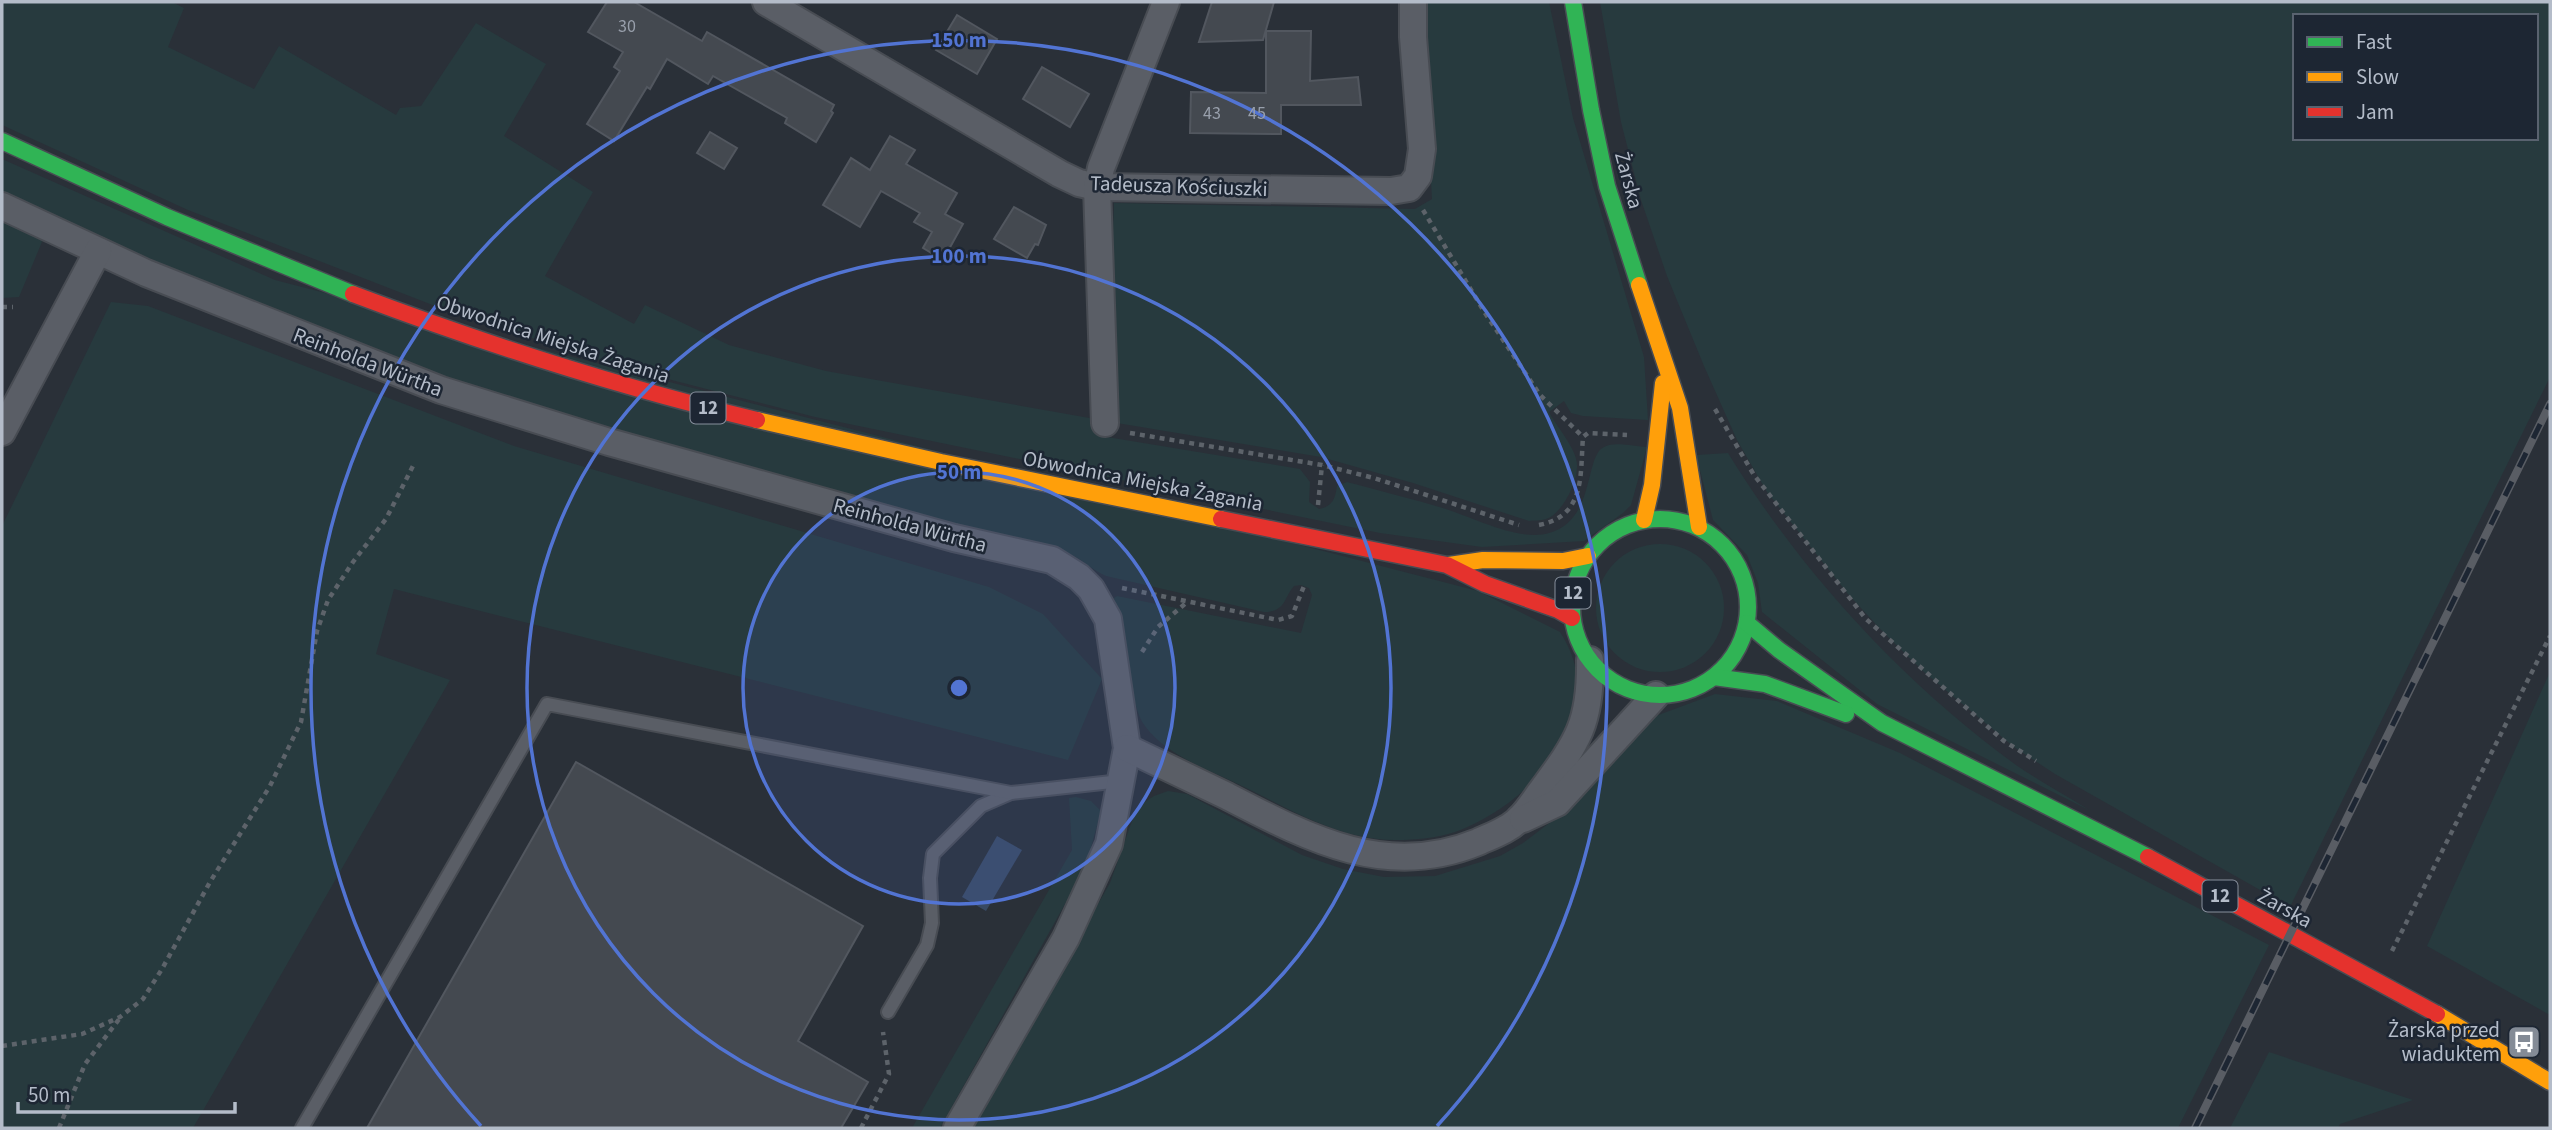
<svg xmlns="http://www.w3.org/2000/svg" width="2552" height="1130" viewBox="0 0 2552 1130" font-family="'Source Sans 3',sans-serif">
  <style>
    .green { fill: #273a3e; fill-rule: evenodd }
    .water { fill: #384963 }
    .building { fill: #444950; stroke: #52575f; stroke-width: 2 }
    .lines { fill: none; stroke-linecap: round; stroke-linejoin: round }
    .lane-casing { stroke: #484c53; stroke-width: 16 }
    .street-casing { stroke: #484c53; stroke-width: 30 }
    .fast-casing { stroke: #484c53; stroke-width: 19 }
    .slow-casing { stroke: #484c53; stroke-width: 19 }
    .jam-casing { stroke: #484c53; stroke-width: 19 }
    .path { stroke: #5d636a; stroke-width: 4.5; stroke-dasharray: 5 5; stroke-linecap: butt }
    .lane { stroke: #5a5e66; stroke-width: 12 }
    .street { stroke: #5a5e66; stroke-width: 26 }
    .fast { stroke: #30b455; stroke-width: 16 }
    .slow { stroke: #ff9f0a; stroke-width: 16 }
    .jam { stroke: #e5322d; stroke-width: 16 }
    .rail-casing { stroke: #595d64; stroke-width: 8 }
    .rail { stroke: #1d2633; stroke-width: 5; stroke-dasharray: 16; stroke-linecap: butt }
    .ring { fill: none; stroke: #5274d3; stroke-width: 3.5 }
    .labels { text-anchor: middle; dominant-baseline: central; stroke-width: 5; stroke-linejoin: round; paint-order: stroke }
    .number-label { font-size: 18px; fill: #989fab }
    .shield { fill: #1d2633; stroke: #878f9c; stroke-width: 2 }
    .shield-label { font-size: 19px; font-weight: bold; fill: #b4bcc9 }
    .street-label { font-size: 21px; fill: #b4bcc9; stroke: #1d2633 }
    .poi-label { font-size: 21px; fill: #b4bcc9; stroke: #1d2633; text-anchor: end }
    .centre { fill: #5274d3; stroke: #1d2633; stroke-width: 3.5 }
    .ring-label { font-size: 21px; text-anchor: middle; font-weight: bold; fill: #5274d3; stroke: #1d2633; stroke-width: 5; stroke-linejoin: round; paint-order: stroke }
  </style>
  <rect width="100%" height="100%" fill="#2a3038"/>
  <g class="green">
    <path d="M2,2H172L184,8L168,47L254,89L279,46L396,115L400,108L421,106L476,23L546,64L504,136L593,192L545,276L634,324L645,305L729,345L826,371L1095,419L1101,432L1107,437L1300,469L1310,482L1309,502L1319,509C1333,506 1335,499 1337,486L1347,482C1380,491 1413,499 1446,509C1474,518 1520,542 1549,533C1596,520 1584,456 1604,447C1615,441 1635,447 1647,447L1631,505L1623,513L1584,541L1482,547L1380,533L815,417L625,368L448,311L188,210L2,125Z"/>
    <path d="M1426,2H1549L1573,118L1644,357L1648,420L1583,416L1571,413L1564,401L1549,412C1556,426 1577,449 1577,465C1578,482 1562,514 1546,519C1541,521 1534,520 1529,521L1413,483L1321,457L1117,423L1111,292L1114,203L1415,209L1432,199L1426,95Z"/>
    <path d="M1600,2H2550V377L2290,907L2055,774L2014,747L1924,672L1885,634L1848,594L1767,492L1737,440L1704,366L1667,276L1641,200L1621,122ZM2295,16H2536V138H2295Z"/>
    <path d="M2,159L275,280L1478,591L1560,632C1615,715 1530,805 1455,832C1437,838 1415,840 1397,840C1340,841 1288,808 1238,784C1207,769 1166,755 1145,726C1129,705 1130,650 1122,623C1120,614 1116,606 1114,598L1117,596L1301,633L1312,595L1309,588L1301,585L1294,586C1284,597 1286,612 1264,612L1106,576C1092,570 1082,559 1068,553C1043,542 1013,540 986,534L524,408L271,315L2,196Z"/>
    <polygon points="2,216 44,237 19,297 2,298"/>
    <polygon points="111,302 148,306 514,446 989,587 1043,614 1102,679 1068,760 394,589 376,654 450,680 193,1128 2,1128 2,526"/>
    <path d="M1728,453C1802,573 1902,682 2016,765C2039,781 2065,795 2089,810L1877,704L1762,612L1758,583L1747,555L1713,520L1696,455Z"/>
    <circle cx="1660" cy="608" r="64"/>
    <polygon points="2550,672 2550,1015 2427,946"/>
    <polygon points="1715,694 1777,701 1900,753 2269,945 2178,1128 971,1128 1110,883 1137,807 1154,796 1168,791 1187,794 1302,855 1343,869 1384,877 1435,876 1500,856 1523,843 1573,805 1598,778 1626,738 1645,720"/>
    <polygon points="1076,797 1091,801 1101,811 1087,862 1075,886 940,1128 912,1128 1072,850 1069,798"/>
    <polygon points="2269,1052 2413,1100 2340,1124 2338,1128 2230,1128"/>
  </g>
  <polygon class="water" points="997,836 1022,850 986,911 962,897"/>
  <g class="building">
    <polygon points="607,2 634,2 702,41 707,32 834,105 831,111 833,113 816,142 785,123 787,118 713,76 708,84 667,59 650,89 647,87 614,141 587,124 620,71 614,67 623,52 588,32"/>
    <polygon points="1212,2 1274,2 1263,40 1199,42"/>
    <polygon points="957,15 997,39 977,74 936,50"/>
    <polygon points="1266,31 1311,31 1310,81 1358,77 1361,105 1281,105 1281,134 1190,133 1191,92 1266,93"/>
    <polygon points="1042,67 1089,94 1070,127 1023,99"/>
    <polygon points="710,132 737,148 724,169 697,153"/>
    <polygon points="890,136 915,150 906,164 957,193 945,214 963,224 943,260 923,248 932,232 914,222 920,213 881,191 860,227 823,205 851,158 870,170"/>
    <polygon points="1014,207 1046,225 1038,245 1035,244 1027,258 994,239"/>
    <polygon points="576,762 863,926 798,1041 868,1082 841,1128 367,1128"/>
  </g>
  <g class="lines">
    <defs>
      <g id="lane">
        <polyline points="888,1012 927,945 932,923 930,878 933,854 981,806 1011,793"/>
        <polyline points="302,1128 547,704 1011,793 1121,781"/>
      </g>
      <g id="street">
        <polyline points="766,2 1060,174 1079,183 1097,187 1391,191 1409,188 1418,176 1422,149 1413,37 1413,2"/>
        <polyline points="2,206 146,273 441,390 609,442 954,538 1052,560 1079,577 1091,589 1108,619 1127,748 1109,844 1066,938 957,1128"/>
        <polyline points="1105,423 1097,187 1101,168 1166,2"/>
        <polyline points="2,432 98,251"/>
        <path d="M1127,748C1160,764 1194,780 1227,796C1308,838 1386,880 1478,842C1491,836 1509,830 1519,819C1528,811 1535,799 1542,790C1578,741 1591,723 1590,660"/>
        <polyline points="1523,819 1557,803 1656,695"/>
      </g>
      <g id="fast">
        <polyline points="1573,2 1591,110 1607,186 1639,285"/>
        <polyline points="2,141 167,217 353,294"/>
        <circle cx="1660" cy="607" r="88"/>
        <polyline points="1747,623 1779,650 1882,723 2148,857"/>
        <polyline points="1714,677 1765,684 1846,714"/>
      </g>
      <g id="slow">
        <polyline points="1639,285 1680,408 1699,527"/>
        <polyline points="757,420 941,462 1221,519"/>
        <polyline points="1644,520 1652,485 1663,383"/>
        <polyline points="1449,565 1483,560 1563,561 1588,556"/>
        <polyline points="2437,1014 2550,1082"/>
      </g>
      <g id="jam">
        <path d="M353,294C485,344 619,387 757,420"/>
        <polyline points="1221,519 1447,565 1485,584 1558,610 1572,618"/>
        <polyline points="2148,857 2437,1014"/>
      </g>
    </defs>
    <use href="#lane" class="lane-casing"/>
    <use href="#street" class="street-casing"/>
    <use href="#fast" class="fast-casing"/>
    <use href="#slow" class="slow-casing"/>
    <use href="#jam" class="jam-casing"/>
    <g class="path">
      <polyline points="1423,210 1485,313 1540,395 1583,437"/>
      <polyline points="2,307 13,307"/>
      <polyline points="1715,409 1754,475 1866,619 2004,741 2036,761"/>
      <polyline points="1130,433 1322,465 1374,478 1519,525"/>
      <polyline points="1318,505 1322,465"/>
      <path d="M1539,525C1586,516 1580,474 1583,437L1588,433L1627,435"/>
      <polyline points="1122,588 1278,620 1292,616 1304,586"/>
      <polyline points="1142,652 1158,627 1187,602"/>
      <polyline points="2392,951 2550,636"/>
      <polyline points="2,1046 82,1034 120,1017 143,999 162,969 210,882 270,786 301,722 317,631 328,600 353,562 386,519 414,464"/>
      <polyline points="59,1128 85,1064 120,1018"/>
      <polyline points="861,1128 889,1074 883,1032"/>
    </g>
    <use href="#lane" class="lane"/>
    <use href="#street" class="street"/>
    <use href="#fast" class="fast"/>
    <use href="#slow" class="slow"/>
    <use href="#jam" class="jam"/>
    <defs>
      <polyline id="rail" points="2195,1128 2550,404"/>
    </defs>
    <use href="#rail" class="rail-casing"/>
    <use href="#rail" class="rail"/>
  </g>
  <circle cx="959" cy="688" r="216" fill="#5274d3" fill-opacity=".12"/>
  <g class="ring">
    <circle cx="959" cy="688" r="216"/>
    <circle cx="959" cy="688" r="432"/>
    <path d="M481 1126A648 648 0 1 1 1437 1126"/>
  </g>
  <defs>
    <symbol id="bus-square" viewBox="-11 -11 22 22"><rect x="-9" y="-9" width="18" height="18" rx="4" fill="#848b96" stroke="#1d2633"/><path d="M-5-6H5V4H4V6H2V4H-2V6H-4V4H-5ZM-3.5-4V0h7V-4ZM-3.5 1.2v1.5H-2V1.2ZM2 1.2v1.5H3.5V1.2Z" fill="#fff"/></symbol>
  </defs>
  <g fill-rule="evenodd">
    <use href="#bus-square" x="2505" y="1023" width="38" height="38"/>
  </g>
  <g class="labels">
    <g class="number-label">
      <text x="627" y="26">30</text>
      <text x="1212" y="113">43</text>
      <text x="1257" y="113">45</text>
    </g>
    <g class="shield">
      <rect x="690.5" y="392.5" width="35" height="31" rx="5"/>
      <rect x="1555.5" y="577.5" width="35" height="31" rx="5"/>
      <rect x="2202.5" y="880.5" width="35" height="31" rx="5"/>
    </g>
    <g class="shield-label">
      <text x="708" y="408">12</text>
      <text x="1573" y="593">12</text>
      <text x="2220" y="896">12</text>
    </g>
    <g class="street-label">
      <text transform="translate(1629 180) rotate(75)">Żarska</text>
      <text transform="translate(1179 186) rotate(2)">Tadeusza Kościuszki</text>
      <text transform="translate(553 339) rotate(18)">Obwodnica Miejska Żagania</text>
      <text transform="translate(368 362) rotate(21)">Reinholda Würtha</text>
      <text transform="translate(1143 481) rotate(11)">Obwodnica Miejska Żagania</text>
      <text transform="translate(910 525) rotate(15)">Reinholda Würtha</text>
      <text transform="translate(2285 908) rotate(29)">Żarska</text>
    </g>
    <g class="poi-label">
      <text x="2500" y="1030">Żarska przed<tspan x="2500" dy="24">wiaduktem</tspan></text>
    </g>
  </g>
  <circle cx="959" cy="688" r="10" class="centre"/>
  <g class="ring-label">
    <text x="959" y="47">150 m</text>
    <text x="959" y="263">100 m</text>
    <text x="959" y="479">50 m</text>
  </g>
  <rect width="2552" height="1130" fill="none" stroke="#b4bcc9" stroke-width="7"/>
  <rect x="2293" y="14" width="245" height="126" fill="#1d2633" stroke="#59626f" stroke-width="2"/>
  <rect x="2307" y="37" width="35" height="10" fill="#30b455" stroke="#59626f" stroke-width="2"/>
  <text x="2356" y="49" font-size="21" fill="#b4bcc9">Fast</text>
  <rect x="2307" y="72" width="35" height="10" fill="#ff9f0a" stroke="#59626f" stroke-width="2"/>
  <text x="2356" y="84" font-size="21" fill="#b4bcc9">Slow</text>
  <rect x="2307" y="107" width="35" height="10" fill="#e5322d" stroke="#59626f" stroke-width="2"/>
  <text x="2356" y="119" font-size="21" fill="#b4bcc9">Jam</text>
  <path d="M18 1102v10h217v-10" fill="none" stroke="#b4bcc9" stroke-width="3.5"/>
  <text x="28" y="1102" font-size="21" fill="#b4bcc9" stroke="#1d2633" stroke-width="5" paint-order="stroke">50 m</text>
</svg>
